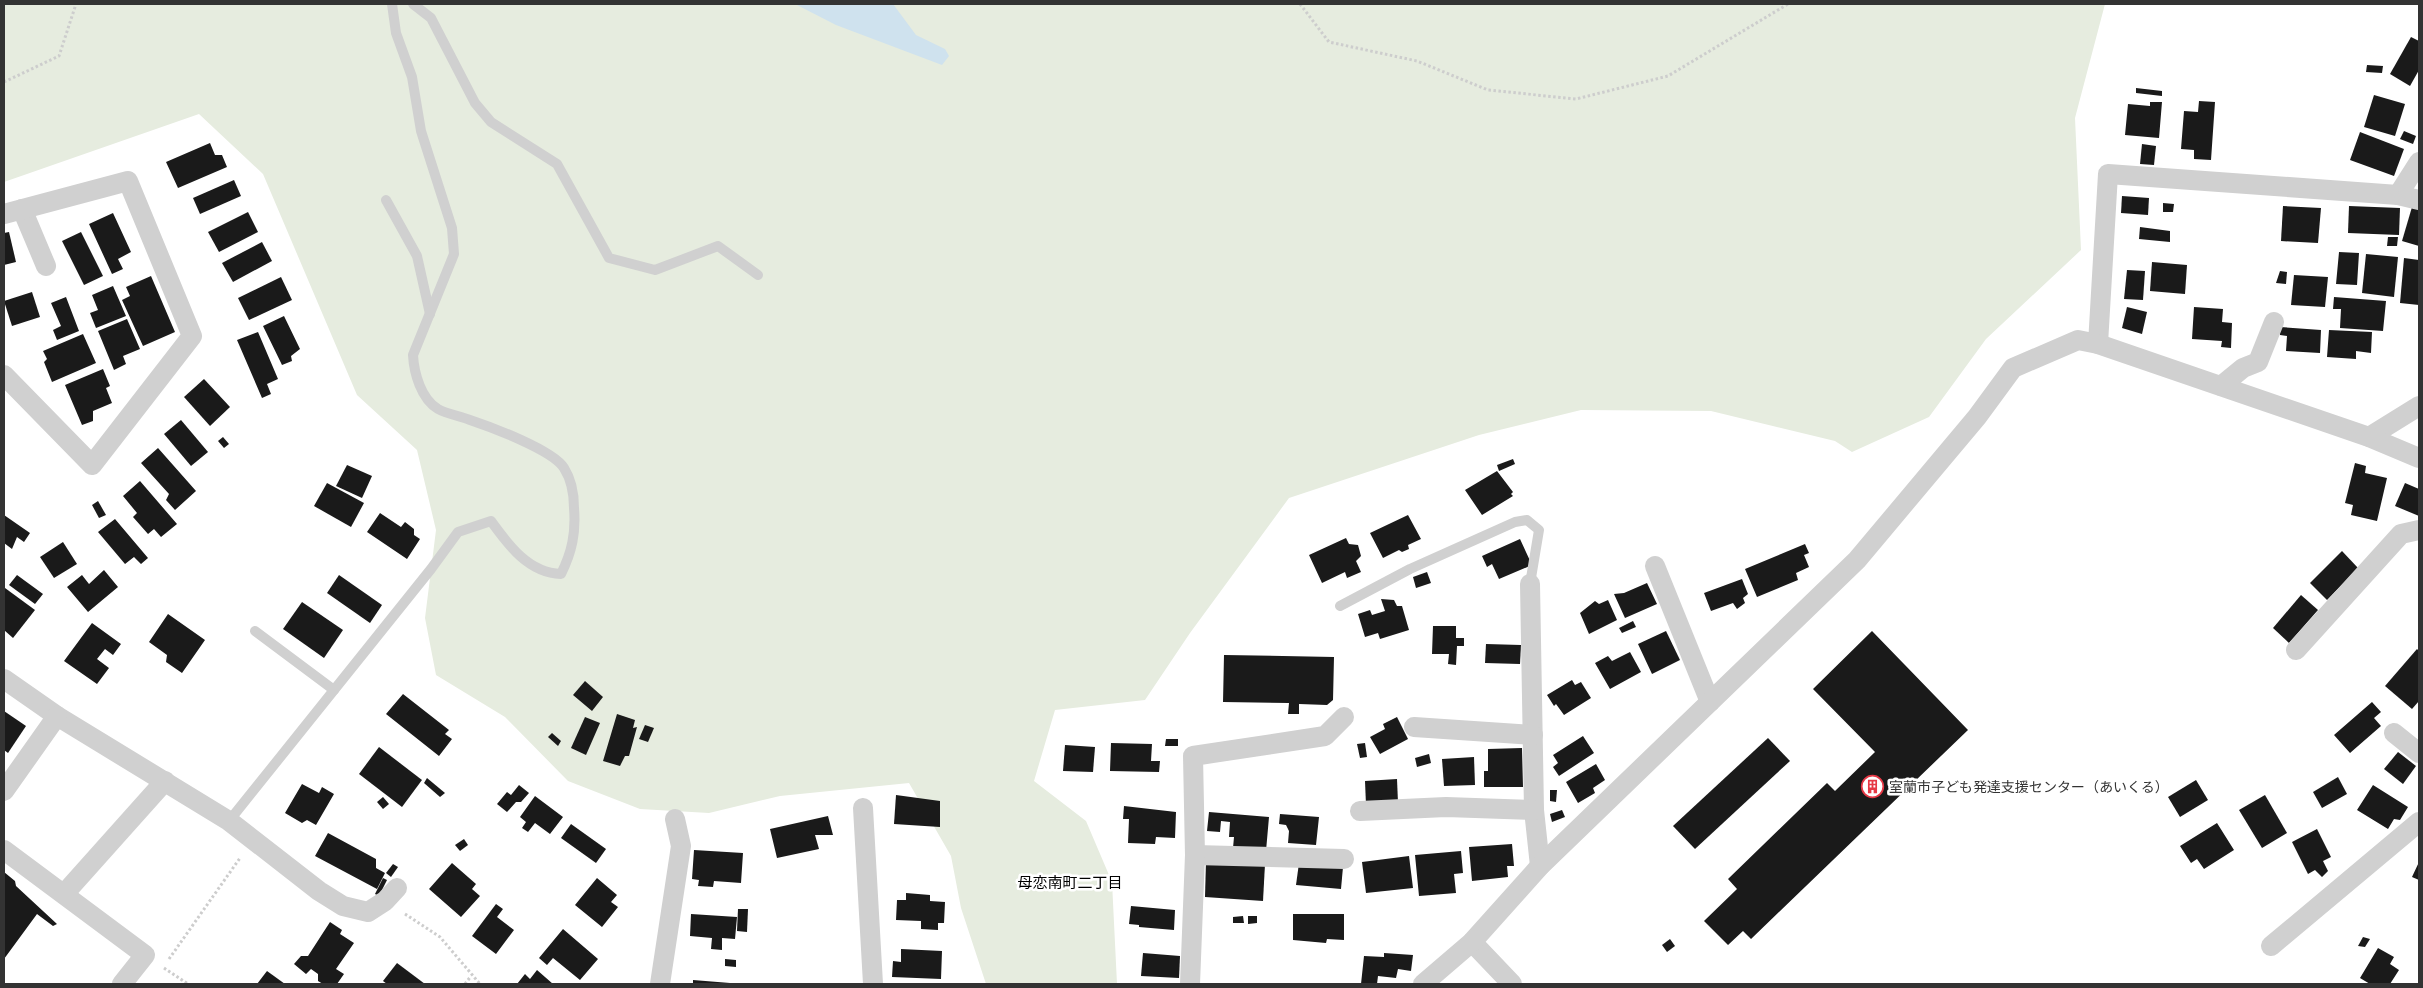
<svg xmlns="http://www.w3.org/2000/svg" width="2423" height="988" viewBox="0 0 2423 988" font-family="'DM Sans','Noto Sans JP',sans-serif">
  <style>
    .green { fill: #e6ecdf }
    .water { fill: #cfe2ee }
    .building { fill: #1a1a1a }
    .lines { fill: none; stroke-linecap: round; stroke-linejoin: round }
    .path { stroke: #cdcdcd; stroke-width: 3; stroke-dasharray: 2.5 2.5; stroke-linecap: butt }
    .lane { stroke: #d0d0d0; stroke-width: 10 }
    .street { stroke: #d0d0d0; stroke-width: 20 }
    .labels { text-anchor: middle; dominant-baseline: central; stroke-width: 5; stroke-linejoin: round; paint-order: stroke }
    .poi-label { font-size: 14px; fill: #333; stroke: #fff; text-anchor: start }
    .neighbourhood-label { font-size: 15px; fill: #000; stroke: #fff }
  </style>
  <rect width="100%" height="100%" fill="#fff"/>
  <polygon class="green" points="4,4 2105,4 2075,118 2081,250 1986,339 1929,417 1852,452 1835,441 1711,411 1581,410 1479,435 1289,498 1190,633 1145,700 1055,710 1034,781 1086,821 1112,882 1117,984 986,984 961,908 951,856 909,783 780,796 709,813 640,809 568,781 505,717 436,675 425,618 436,530 417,450 357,395 263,174 199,114 4,182"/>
  <polygon class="water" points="795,4 893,4 916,35 945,49 949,56 942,65 836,25"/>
  <g class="building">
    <polygon points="2411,37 2419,41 2419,70 2410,86 2390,74"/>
    <polygon points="2367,65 2383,66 2382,73 2366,72"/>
    <polygon points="2136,88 2162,91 2162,96 2136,93"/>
    <polygon points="2374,95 2405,104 2395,136 2364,127"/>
    <polygon points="2199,101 2215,102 2211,160 2194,159 2194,150 2181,149 2184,111 2198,112"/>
    <polygon points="2150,102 2162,102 2159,138 2125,135 2128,104 2150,106"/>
    <polygon points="2404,131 2416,136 2413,144 2400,139"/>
    <polygon points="2360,132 2404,149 2394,176 2350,160"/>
    <polygon points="210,143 215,155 222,155 227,167 178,188 166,162"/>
    <polygon points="2142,144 2156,146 2154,165 2140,164"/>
    <polygon points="234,180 241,196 200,214 193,198"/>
    <polygon points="2122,196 2149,198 2148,215 2121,213"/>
    <polygon points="2163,203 2174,204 2173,212 2163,212"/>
    <polygon points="2283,206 2321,208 2318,243 2281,241"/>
    <polygon points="2349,206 2400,208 2399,235 2348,233"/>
    <polygon points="2412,207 2419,209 2419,246 2402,241"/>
    <polygon points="248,212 258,232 219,252 208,232"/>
    <polygon points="113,213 131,252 118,259 123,269 112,274 89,224"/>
    <polygon points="2140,227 2170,231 2170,242 2139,239"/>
    <polygon points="9,232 16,262 4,265 4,233"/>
    <polygon points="81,232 103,276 84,285 62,241"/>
    <polygon points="2388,237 2398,237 2397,246 2387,246"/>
    <polygon points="262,242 272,261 233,282 222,263"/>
    <polygon points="2339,252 2359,253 2357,285 2336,284"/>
    <polygon points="2366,254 2398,257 2394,297 2362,293"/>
    <polygon points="2404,258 2419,260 2419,305 2400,303"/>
    <polygon points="2152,262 2187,265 2185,294 2150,291"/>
    <polygon points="2127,270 2145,271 2143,300 2124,299"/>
    <polygon points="2280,271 2287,272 2286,284 2276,283"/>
    <polygon points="2294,275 2328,277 2325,307 2291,305"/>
    <polygon points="151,276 175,332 143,346 122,300 130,296 126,287"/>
    <polygon points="281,277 292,300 249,320 238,298"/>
    <polygon points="113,286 126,316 96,328 90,313 98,310 92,295"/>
    <polygon points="32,292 40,317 12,326 4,301"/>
    <polygon points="66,297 79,331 57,340 53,330 61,326 51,303"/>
    <polygon points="2334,297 2386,301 2383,331 2340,328 2341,309 2333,309"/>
    <polygon points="2127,307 2147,312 2142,334 2122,328"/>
    <polygon points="2194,307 2223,309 2222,322 2232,323 2231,348 2221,347 2222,341 2192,339"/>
    <polygon points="284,316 300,349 291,356 292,361 282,365 263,326"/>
    <polygon points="127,319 140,349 123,356 126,364 114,370 98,331"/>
    <polygon points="2280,327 2321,330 2320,353 2286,351 2287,336 2280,335"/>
    <polygon points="2329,330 2372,332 2371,353 2356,351 2356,359 2327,357"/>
    <polygon points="258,332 278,379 267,384 271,394 262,398 237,340"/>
    <polygon points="83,334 96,363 52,382 44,362 47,359 43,351"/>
    <polygon points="103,369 110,386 106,388 112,403 93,411 93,421 82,425 65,385"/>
    <polygon points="204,379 230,407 210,426 184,397"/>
    <polygon points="181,420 208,452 191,466 164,434"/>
    <polygon points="223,437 229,444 224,448 218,441"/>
    <polygon points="158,448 196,491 175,510 166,500 169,494 141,463"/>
    <polygon points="1513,459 1515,464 1499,471 1497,465"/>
    <polygon points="2355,463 2366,466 2365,473 2387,478 2377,521 2351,515 2353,505 2345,503"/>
    <polygon points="347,465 372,476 362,498 336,486"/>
    <polygon points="1497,471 1513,492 1511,494 1513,496 1482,515 1465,490"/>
    <polygon points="140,481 177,524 161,537 154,529 148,534 133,517 137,513 123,496"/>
    <polygon points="327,483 364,503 351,527 314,506"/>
    <polygon points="2405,483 2419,489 2419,516 2395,506"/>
    <polygon points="98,501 106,515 99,518 92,505"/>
    <polygon points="380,513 401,527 405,522 414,529 414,535 420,539 407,559 367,532"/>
    <polygon points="4,515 30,533 24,542 17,537 12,549 4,543"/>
    <polygon points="1408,515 1421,539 1408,545 1409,549 1402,552 1399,550 1383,558 1370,533"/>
    <polygon points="115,519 148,558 141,564 134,557 125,564 98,532"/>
    <polygon points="1346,538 1349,544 1358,545 1361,556 1356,561 1361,572 1347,578 1345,572 1322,583 1309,555"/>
    <polygon points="1520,539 1532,565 1499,579 1492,564 1487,567 1482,556"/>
    <polygon points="63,542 77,564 54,578 40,557"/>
    <polygon points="1805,544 1809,553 1804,555 1809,567 1796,573 1798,580 1757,597 1745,569"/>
    <polygon points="2342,551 2358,568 2327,600 2310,583"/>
    <polygon points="104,570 118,587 88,612 67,587 82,575 89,584"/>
    <polygon points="1427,572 1431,583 1416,588 1413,577"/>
    <polygon points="17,575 43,594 35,604 9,585"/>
    <polygon points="339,575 382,605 370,623 327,593"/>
    <polygon points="1742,579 1748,594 1743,598 1745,603 1737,609 1733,603 1711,611 1704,593"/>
    <polygon points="1647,583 1657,604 1625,618 1614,594 1624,593"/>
    <polygon points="5,588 35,610 13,638 4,630"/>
    <polygon points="2301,595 2318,610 2289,643 2273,628"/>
    <polygon points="1381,599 1394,600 1397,606 1402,606 1409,630 1380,639 1378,633 1365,637 1358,614 1370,610 1372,615 1385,611"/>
    <polygon points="1608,600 1617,620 1589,634 1580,613 1595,601 1599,604"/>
    <polygon points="302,602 343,630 324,658 283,629"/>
    <polygon points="168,614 205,640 182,673 166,662 167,655 149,642"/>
    <polygon points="1633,621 1636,627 1622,633 1619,628"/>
    <polygon points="92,623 121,644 113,655 105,649 97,659 109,668 97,684 64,661"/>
    <polygon points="1433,626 1456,626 1456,638 1464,638 1464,646 1457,646 1456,665 1448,664 1449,654 1432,654"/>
    <polygon points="1666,631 1680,660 1652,674 1638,644"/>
    <polygon points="1872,631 1968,730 1751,939 1743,931 1728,945 1704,921 1737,889 1728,879 1827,783 1835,791 1875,752 1813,689"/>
    <polygon points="1486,644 1521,645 1520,664 1485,663"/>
    <polygon points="2417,649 2419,651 2419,701 2412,709 2385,686"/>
    <polygon points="1630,652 1641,672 1610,689 1595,663 1608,656 1612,661"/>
    <polygon points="1224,655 1334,657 1333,700 1327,705 1299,704 1299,714 1288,714 1289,703 1223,702"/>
    <polygon points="1572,680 1575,685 1581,682 1591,698 1564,715 1556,704 1554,706 1547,695"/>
    <polygon points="585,681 603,697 592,711 573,695"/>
    <polygon points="403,694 449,730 445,734 452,739 439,756 386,714"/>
    <polygon points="2372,702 2381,712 2374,718 2381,726 2350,753 2334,735"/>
    <polygon points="4,711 26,726 8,753 4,750"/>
    <polygon points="617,714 635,720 633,728 637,727 629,756 625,756 620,766 603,761"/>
    <polygon points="585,717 600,723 586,755 571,748"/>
    <polygon points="1397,717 1408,739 1380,754 1370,737 1385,729 1383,724"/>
    <polygon points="645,725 654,728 648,742 639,739"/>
    <polygon points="552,733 561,741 558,746 548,737"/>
    <polygon points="1583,736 1594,753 1559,776 1553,767 1558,763 1553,755"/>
    <polygon points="1768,738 1790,761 1695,849 1673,826"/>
    <polygon points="1166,739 1178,739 1178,746 1165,746"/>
    <polygon points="1111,743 1152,744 1151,761 1160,761 1159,772 1110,771"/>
    <polygon points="1365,743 1367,757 1360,758 1357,744"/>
    <polygon points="1065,745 1095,747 1093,772 1063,771"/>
    <polygon points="379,747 422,780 402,807 359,774"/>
    <polygon points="1522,748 1523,787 1484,787 1484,771 1488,771 1488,749"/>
    <polygon points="2398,752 2416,766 2403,784 2384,769"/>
    <polygon points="1429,754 1431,763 1417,767 1415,758"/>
    <polygon points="1474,757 1475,785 1444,786 1442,759"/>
    <polygon points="1596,764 1605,780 1593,788 1595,793 1578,803 1566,782"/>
    <polygon points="2338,777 2347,794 2322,808 2313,792"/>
    <polygon points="427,778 445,793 440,797 424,783"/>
    <polygon points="1397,779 1398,803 1366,805 1365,781"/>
    <polygon points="2196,780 2208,800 2180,817 2168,797"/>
    <polygon points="302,784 319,793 322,787 334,794 316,825 307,820 302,823 285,813"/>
    <polygon points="519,785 529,793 521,802 516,802 507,812 497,804 507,792 511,795"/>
    <polygon points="2373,785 2408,807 2400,820 2394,819 2388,829 2357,810"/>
    <polygon points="1550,790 1557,790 1556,802 1550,801"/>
    <polygon points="896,795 940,801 940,827 894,824"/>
    <polygon points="2265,795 2287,833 2262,848 2239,810"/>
    <polygon points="535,796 563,817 550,834 535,823 528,832 522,828 526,822 520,817"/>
    <polygon points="383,797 389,804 383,809 377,802"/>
    <polygon points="1124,806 1176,812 1175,838 1156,837 1155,844 1128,843 1129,819 1123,819"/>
    <polygon points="1562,810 1565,817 1552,822 1550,814"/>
    <polygon points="1209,812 1269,817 1266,851 1233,848 1234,837 1229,837 1230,822 1221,821 1220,832 1207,831"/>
    <polygon points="1280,814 1319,817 1316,845 1288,843 1289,831 1286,825 1279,824"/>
    <polygon points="828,816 833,835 815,835 819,849 777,858 770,829"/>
    <polygon points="2217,823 2234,850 2204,869 2197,859 2191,863 2180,846"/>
    <polygon points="571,824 606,849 596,863 561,838"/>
    <polygon points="2317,829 2331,857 2323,861 2328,871 2322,877 2315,870 2308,874 2292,842"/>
    <polygon points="328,833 376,859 376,868 385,873 377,889 315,856"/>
    <polygon points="464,839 468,845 460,851 455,845"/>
    <polygon points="1512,844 1514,866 1507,866 1508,877 1472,881 1469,847"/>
    <polygon points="694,850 743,853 741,883 714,881 713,887 698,886 699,880 692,879"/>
    <polygon points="1461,851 1463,873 1454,874 1456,893 1419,896 1415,855"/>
    <polygon points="1409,856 1413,888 1366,893 1362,862"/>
    <polygon points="1206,861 1265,864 1263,901 1205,897"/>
    <polygon points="2419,862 2419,880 2412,877"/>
    <polygon points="452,863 476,884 472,889 480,896 461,917 429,889"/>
    <polygon points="1299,863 1343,867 1341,889 1296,885"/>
    <polygon points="393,864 398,867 391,877 386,873"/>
    <polygon points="4,872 15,881 16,886 57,924 53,926 37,914 4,959"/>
    <polygon points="383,878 387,880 379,896 375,894"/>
    <polygon points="597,878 617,895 611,902 618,907 602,927 575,905"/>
    <polygon points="906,893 930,895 930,901 945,902 944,923 938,923 938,930 921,929 921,921 896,920 897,900 906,900"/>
    <polygon points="496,904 503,909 497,917 514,930 496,954 472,936"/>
    <polygon points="1131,906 1175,910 1174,930 1139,927 1139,925 1129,924"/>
    <polygon points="738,909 748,909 747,932 737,931"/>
    <polygon points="691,914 737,917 735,939 722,938 722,950 711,949 712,938 690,936"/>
    <polygon points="1293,914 1344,914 1344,940 1327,939 1326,943 1293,940"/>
    <polygon points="1243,916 1244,923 1233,923 1233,917"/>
    <polygon points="1248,916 1257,916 1257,923 1248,924"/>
    <polygon points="330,922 342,930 340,934 354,943 336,969 344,974 337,984 323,984 318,981 318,974 311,969 306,974 294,964 301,956 308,956"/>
    <polygon points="563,929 598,959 580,980 553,958 547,965 539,958"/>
    <polygon points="2363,937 2370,939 2365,947 2358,946"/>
    <polygon points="1670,939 1675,946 1667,952 1662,945"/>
    <polygon points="2378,948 2394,957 2390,964 2399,970 2390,984 2370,984 2360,978"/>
    <polygon points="901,949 942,951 941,979 892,977 893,961 901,962"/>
    <polygon points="1143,953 1180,956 1179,978 1141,976"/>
    <polygon points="1384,953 1413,955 1411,971 1398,969 1396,978 1378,976 1377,984 1361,984 1364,956 1384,957"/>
    <polygon points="725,959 736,960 736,967 725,966"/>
    <polygon points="397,963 425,984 387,984 383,981"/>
    <polygon points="537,970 553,984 517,984 525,974 530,979"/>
    <polygon points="267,971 285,984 257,984"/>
    <polygon points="693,980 730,983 730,984 693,984"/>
  </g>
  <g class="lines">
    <g class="path">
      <polyline points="1300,4 1329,42 1417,61 1488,90 1576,99 1668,76 1788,4"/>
      <polyline points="4,82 59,56 76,4"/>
      <polyline points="405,914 440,937 480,984"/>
      <polyline points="169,959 240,858"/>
      <polyline points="164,968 188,984"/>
      <polyline points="465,984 471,976"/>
    </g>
    <g class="lane">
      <polyline points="413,4 431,18 475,103 491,122 557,164 609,258 655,270 718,246 758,275"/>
      <polyline points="386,200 417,256 430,314"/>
      <polyline points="1340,606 1410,569 1515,522 1527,520 1539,530 1530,584"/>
      <polyline points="255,631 334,690"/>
      <path d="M229,821L431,569L458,532L491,521C509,546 529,573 561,574C572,552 576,533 574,508C574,495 571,479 564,468C553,450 491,427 470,420C460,416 447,414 438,409C421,399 414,373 413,355L454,254L452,228L421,131L412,77L396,33L392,4"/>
    </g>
    <g class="street">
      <polyline points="2398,195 2419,162"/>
      <polyline points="22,209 46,266"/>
      <polyline points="4,214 128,181 192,336 92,465 4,375"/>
      <polyline points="2098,344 2108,174 2398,195 2419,200"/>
      <polyline points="2221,386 2243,368 2258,362 2274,322"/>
      <polyline points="2369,437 2419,406"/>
      <polyline points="1655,566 1710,702"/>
      <polyline points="1530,584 1534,810 1540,866"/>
      <polyline points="2296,650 2401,534 2419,530"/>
      <polyline points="4,679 57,716 229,821 319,891 343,906 368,912 385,901 397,888"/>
      <polyline points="1414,727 1533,735"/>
      <polyline points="2394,733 2419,753"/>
      <polyline points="4,791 57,716"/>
      <polyline points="863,808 873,984"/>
      <polyline points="1360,811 1446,807 1534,810"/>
      <polyline points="4,850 145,955 122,984"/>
      <polyline points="1195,855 1344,859"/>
      <polyline points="64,894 165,781"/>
      <polyline points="1472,942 1512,984"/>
      <polyline points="2271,946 2419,822"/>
      <polyline points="660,984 681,846 675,819"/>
      <polyline points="1190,984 1195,855 1193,756 1325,736 1344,717"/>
      <polyline points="1423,984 1472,942 1540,866 1857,560 1977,417 2013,368 2078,340 2098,344 2369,437 2419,458"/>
    </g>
  </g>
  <defs>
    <symbol id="building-ring" viewBox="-11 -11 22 22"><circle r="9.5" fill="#fff" stroke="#e63946" stroke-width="1.5"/><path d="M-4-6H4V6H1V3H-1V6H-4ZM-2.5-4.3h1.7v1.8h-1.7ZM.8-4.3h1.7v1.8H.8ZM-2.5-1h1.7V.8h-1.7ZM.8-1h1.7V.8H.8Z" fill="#e63946"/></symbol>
  </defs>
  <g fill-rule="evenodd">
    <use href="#building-ring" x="1860" y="774" width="25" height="25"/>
  </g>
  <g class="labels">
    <g class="poi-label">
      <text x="1889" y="787">室蘭市子ども発達支援センター（あいくる）</text>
    </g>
    <g class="neighbourhood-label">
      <text x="1070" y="883">母恋南町二丁目</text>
    </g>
  </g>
  <rect width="2423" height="988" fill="none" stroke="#333333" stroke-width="10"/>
</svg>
